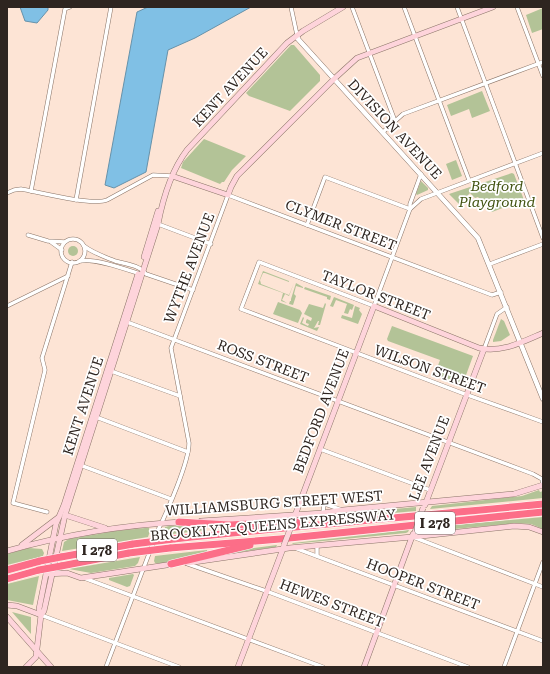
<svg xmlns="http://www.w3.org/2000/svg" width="550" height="674" viewBox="0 0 550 674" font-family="'Roboto Serif',serif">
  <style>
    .green { fill: #b3c397 }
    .water { fill: #80c0e5; stroke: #6792aa }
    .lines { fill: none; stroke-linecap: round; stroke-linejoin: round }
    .minor-casing { stroke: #8b7568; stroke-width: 4.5 }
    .tertiary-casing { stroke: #8b7568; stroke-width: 5.5 }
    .secondary-casing { stroke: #8b7568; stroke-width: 6 }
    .motorway-casing { stroke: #fff; stroke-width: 8 }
    .minor { stroke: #fff; stroke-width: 3.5 }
    .tertiary { stroke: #fff; stroke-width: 4.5 }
    .secondary { stroke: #fed4db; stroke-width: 5 }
    .motorway { stroke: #fc6e88; stroke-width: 7 }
    .secondary-bridge-casing { stroke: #8b7568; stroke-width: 6; stroke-linecap: butt }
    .motorway-bridge-casing { stroke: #fff; stroke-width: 8; stroke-linecap: butt }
    .secondary-bridge { stroke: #fed4db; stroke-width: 5 }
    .motorway-bridge { stroke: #fc6e88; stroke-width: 7 }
    .labels { text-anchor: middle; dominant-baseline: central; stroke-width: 3.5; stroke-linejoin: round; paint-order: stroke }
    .shield { fill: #fff; stroke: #6d6663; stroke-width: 1 }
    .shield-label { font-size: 13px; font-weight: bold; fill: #2e2520 }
    .street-label { font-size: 14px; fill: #2e2520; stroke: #fff }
    .park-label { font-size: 14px; font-style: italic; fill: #415210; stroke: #fff }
  </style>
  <rect width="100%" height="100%" fill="#fde4d5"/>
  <g class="green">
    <polygon points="543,8 543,29 532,33 526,15"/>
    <polygon points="291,45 294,45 320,75 320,81 290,111 249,96 246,93"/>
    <polygon points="482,91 490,111 472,118 469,109 451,116 447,105"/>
    <polygon points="204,139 246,156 232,170 224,182 222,182 220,184 181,168 183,162"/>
    <polygon points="456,160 462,176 452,180 446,164"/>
    <polygon points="512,173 514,174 524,200 492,212 478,197 475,198 470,193 459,204 449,194"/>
    <polygon points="421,181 428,188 428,190 417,195 416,194"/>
    <circle cx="73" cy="251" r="5"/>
    <polygon points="263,271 289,281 289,282 265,273 263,273 260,280 261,284 289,295 294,283 289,296 285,294 282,300 287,303 281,301 283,293 258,284"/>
    <polygon points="296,283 303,287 303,288 296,286 294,294 296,296 293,305 289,304 290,301 291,301 291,299"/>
    <polygon points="305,287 331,296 330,300 327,299 327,297 304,289"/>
    <polygon points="334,297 354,305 352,310 350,309 348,314 344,313 347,304 336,300 333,307 330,306"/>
    <polygon points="278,302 300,310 302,313 298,323 273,314"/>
    <polygon points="325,303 326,304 320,325 318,325 319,321 318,321 314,328 319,327 317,331 300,324 303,317 304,318 302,323 308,326 309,324 306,323 306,321 307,319 311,321 312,318 304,314 309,304 323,308"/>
    <polygon points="355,306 360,308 359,310 362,314 358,324 341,318 342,315 352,318"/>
    <polygon points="501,319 504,321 510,335 501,341 493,342 493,340"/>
    <polygon points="392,326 473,356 462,386 435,374 440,360 388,341 387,339"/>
    <polygon points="539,490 540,492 543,491 543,498 430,509 432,506 522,496"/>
    <polygon points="416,507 416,511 346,517 320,516"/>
    <polygon points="543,517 543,529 531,524 517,523 423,532 422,531 423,528"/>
    <polygon points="169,526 183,526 206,529 206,530 163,535 165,527"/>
    <polygon points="145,528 149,528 150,531 148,537 62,551 64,542 69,539 116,531"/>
    <polygon points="409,530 408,532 406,533 292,544 293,543"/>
    <polygon points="277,545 276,547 218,555 231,551"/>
    <polygon points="29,548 42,549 44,553 43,556 7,565 7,554"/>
    <path d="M207,550V552C194,555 168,565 155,563L154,561L155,556Z"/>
    <polygon points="140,557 138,563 135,566 91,573 69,569"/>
    <polygon points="133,574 134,575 130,586 127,587 109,580 109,578"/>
    <polygon points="39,576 33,605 7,600 7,584"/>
    <polygon points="12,612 31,617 31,634"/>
  </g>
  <g class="water">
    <polygon points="20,7 48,7 48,10 37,23 25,21"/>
    <polygon points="148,7 251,7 195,38 168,50 146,172 114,188 105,185 137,12"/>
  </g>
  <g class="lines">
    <defs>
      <g id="minor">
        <polyline points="291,7 297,35"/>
        <polyline points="352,7 395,121"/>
        <polyline points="404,7 469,180"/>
        <polyline points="457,7 543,238"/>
        <polyline points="517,7 543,76"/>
        <polyline points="383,132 403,114 543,62"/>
        <polyline points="421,174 410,204 410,209 374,306 259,262 241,309 462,393 543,422"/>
        <polyline points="31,191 65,9 70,7"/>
        <path d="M7,193L14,190L21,189C38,192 92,206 107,200L153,175L172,176"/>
        <polyline points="76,200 111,7"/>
        <polyline points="410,209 421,199 543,153"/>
        <polyline points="158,224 211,244"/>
        <polyline points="307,225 325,177 410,209"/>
        <polyline points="28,235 48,241 65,242"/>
        <circle cx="73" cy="251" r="12"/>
        <polyline points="51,242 62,250"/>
        <path d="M84,246C93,253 105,257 115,261C126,264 139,265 146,274L193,290"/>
        <path d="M80,261C95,258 125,269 140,274"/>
        <polyline points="490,264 543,244"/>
        <polyline points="7,306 68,276"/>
        <polyline points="127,322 533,474 542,479 543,485"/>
        <polyline points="484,349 497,314 507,307"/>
        <polyline points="111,371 180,396"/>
        <polyline points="96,417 188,452"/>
        <polyline points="320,449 430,490"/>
        <polyline points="80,465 171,499"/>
        <polyline points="302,496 342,510"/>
        <polyline points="47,512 13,503 45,370 42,358 72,262"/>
        <polyline points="323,513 324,503"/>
        <polyline points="413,537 543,587"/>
        <polyline points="317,546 317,556"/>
        <polyline points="295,548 543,641"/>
        <polyline points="188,564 266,591 468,667"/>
        <polyline points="84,578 323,667"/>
        <polyline points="41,615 179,667"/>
        <path d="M106,667L158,530C167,512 189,462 189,443L171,348L228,195L492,295L501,292"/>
        <polyline points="504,667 543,562"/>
      </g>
      <polyline id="tertiary" points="297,35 298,39 478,238 543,399"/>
      <g id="secondary">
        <polyline points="172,176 228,195 231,187 237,176 334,79 357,58 493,7"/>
        <polyline points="144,257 158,211"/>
        <polyline points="425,505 484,349"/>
        <polyline points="65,515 105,528"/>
        <path d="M294,518L374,306L479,348C502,353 522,342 543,333"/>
        <polyline points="201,521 323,513 343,510 514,494 543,485"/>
        <polyline points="22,545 59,517"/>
        <path d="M7,551C64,535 122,525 181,522"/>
        <polyline points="187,563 289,548 412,537 514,526 529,527 543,532"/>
        <polyline points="46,574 67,573 81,578 173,564"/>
        <polyline points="7,605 17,606 41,615"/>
        <path d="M41,615L44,611L65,515L158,224C163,198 171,171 187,150L287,43L303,31L343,7"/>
        <polyline points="7,617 51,667"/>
        <polyline points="26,667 36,657 41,615 39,609 56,524 64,505 138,274"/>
        <polyline points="238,667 284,546"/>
        <polyline points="364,667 413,534"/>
      </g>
      <g id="motorway">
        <polyline points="179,522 228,525 297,522"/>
        <path d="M174,539C297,526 420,516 543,504"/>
        <polyline points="170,548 280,539 543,512"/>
        <polyline points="61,557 133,544"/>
        <polyline points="171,564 250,545"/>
        <polyline points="61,566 129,553"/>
        <polyline points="7,570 40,561"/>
        <polyline points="7,579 39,570"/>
      </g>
    </defs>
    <use href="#minor" class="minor-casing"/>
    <use href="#tertiary" class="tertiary-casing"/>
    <use href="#secondary" class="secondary-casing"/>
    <use href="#motorway" class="motorway-casing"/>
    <use href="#minor" class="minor"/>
    <use href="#tertiary" class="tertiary"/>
    <use href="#secondary" class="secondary"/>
    <use href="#motorway" class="motorway"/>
    <defs>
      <g id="secondary-bridge">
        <polyline points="415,532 423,508"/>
        <polyline points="284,545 294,519"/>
      </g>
      <g id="motorway-bridge">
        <polyline points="133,544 174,539"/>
        <polyline points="129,553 170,548"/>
        <polyline points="40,561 61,557"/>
        <polyline points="39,570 61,566"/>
      </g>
    </defs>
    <use href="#secondary-bridge" class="secondary-bridge-casing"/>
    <use href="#motorway-bridge" class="motorway-bridge-casing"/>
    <use href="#secondary-bridge" class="secondary-bridge"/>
    <use href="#motorway-bridge" class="motorway-bridge"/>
  </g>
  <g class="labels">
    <g class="shield">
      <rect x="415" y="512" width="40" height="22" rx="3"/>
      <rect x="77" y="539" width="40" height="22" rx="3"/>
    </g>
    <g class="shield-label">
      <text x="435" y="523">I 278</text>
      <text x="97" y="550">I 278</text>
    </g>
    <g class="street-label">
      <text transform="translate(230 87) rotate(-47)">KENT AVENUE</text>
      <text transform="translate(395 129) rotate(47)">DIVISION AVENUE</text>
      <text transform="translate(341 225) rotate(21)">CLYMER STREET</text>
      <text transform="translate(189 268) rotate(-69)">WYTHE AVENUE</text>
      <text transform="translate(376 295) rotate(21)">TAYLOR STREET</text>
      <text transform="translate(263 361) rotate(21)">ROSS STREET</text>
      <text transform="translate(430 369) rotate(20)">WILSON STREET</text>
      <text transform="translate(83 406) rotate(-72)">KENT AVENUE</text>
      <text transform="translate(321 411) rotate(-69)">BEDFORD AVENUE</text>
      <text transform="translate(429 458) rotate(-69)">LEE AVENUE</text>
      <text transform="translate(274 503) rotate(-4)">WILLIAMSBURG STREET WEST</text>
      <text transform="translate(273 525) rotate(-5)">BROOKLYN-QUEENS EXPRESSWAY</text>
      <text transform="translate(423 584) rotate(21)">HOOPER STREET</text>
      <text transform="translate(332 603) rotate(21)">HEWES STREET</text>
    </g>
    <g class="park-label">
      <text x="497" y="186">Bedford<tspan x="497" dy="16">Playground</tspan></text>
    </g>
  </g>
  <rect width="550" height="674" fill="none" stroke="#2e2520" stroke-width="16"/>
</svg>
